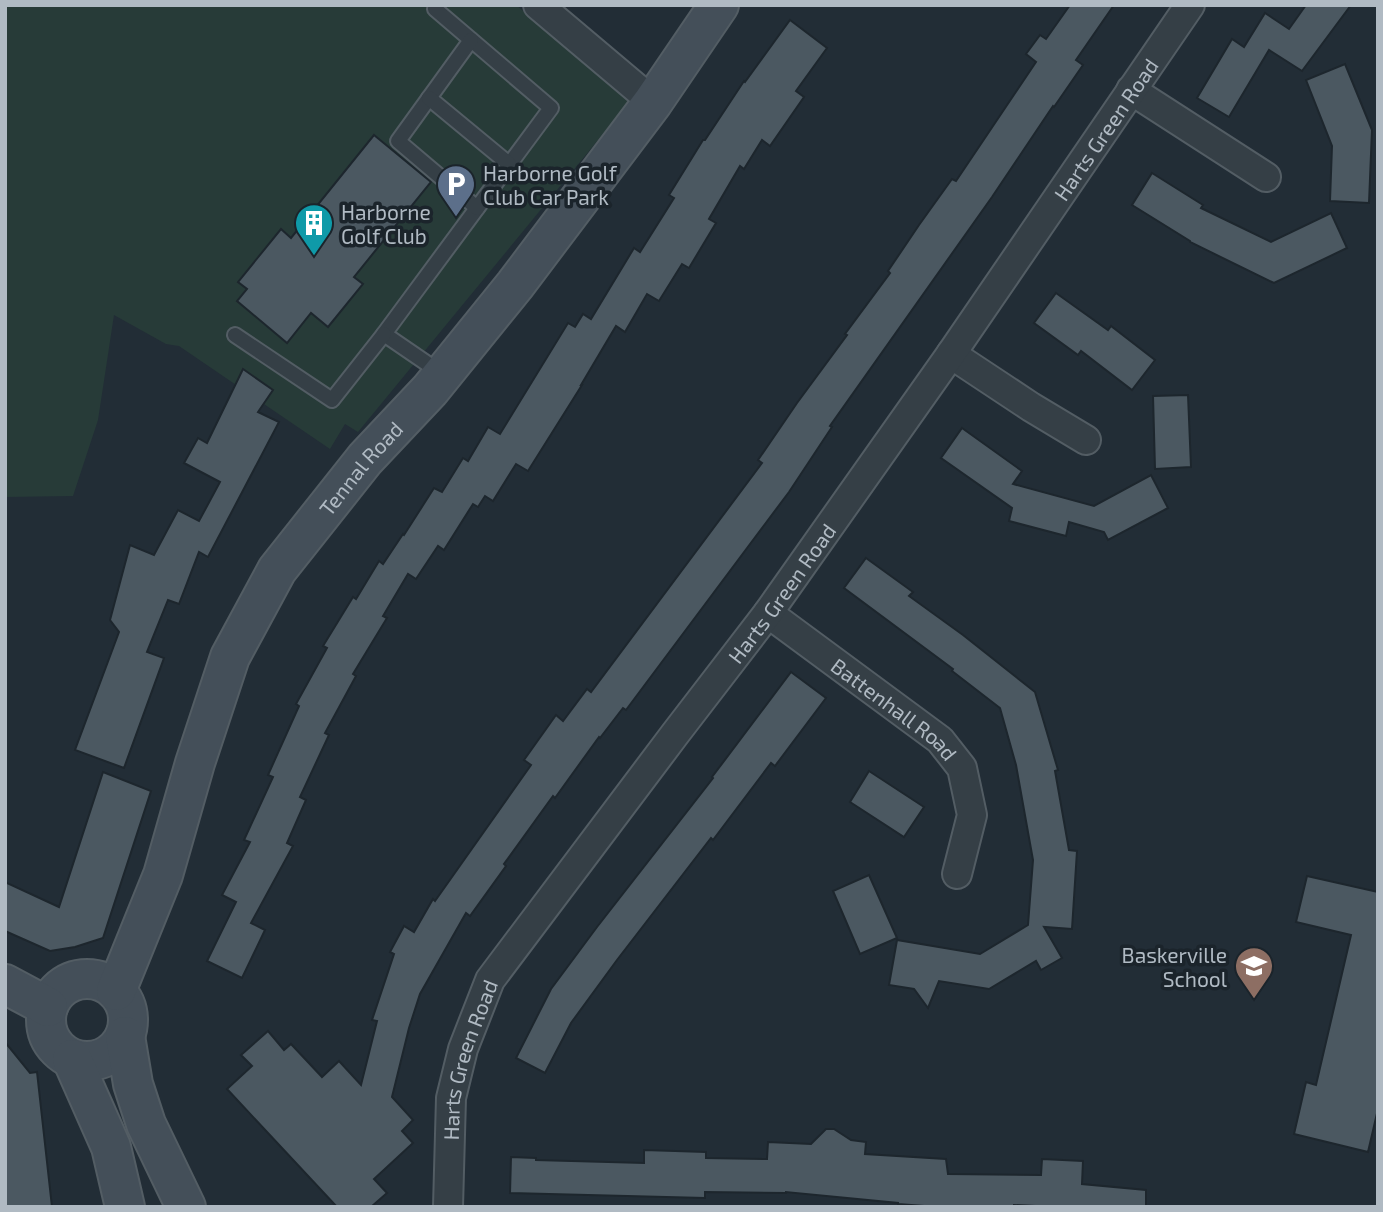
<svg xmlns="http://www.w3.org/2000/svg" width="1383" height="1212" viewBox="0 0 1383 1212" font-family="'Exo 2',sans-serif">
  <style>
    .green { fill: #273b38 }
    .building { fill: #4b5861; stroke: #1d262d; stroke-width: 2 }
    .lines { fill: none; stroke-linecap: round; stroke-linejoin: round }
    .lane-casing { stroke: #535d64; stroke-width: 18 }
    .street-casing { stroke: #535d64; stroke-width: 32 }
    .secondary-casing { stroke: #535d64; stroke-width: 42 }
    .lane { stroke: #353f46; stroke-width: 14 }
    .street { stroke: #353f46; stroke-width: 28 }
    .secondary { stroke: #444f59; stroke-width: 38 }
    .labels { text-anchor: middle; dominant-baseline: central; stroke-width: 7; stroke-linejoin: round; paint-order: stroke }
    .street-label { font-size: 21px; fill: #b0bac3; stroke: #1b242b }
    .poi-label { font-size: 21px; fill: #b0bac3; stroke: #1b242b; text-anchor: start }
  </style>
  <rect width="100%" height="100%" fill="#222d36"/>
  <polygon class="green" points="5,5 516,5 631,100 358,432 345,424 330,449 179,346 166,344 114,315 98,420 73,496 5,497"/>
  <g class="building">
    <polygon points="1070,5 1114,5 1076,60 1083,65 1054,107 1053,106 992,197 830,426 832,427 789,492 626,710 623,708 600,738 599,737 555,798 553,796 504,864 506,866 470,916 466,913 420,994 409,1028 392,1097 413,1120 402,1131 413,1143 374,1179 387,1193 371,1207 337,1207 227,1089 252,1066 241,1055 268,1031 284,1050 291,1044 322,1077 339,1061 361,1085 377,1021 372,1020 394,954 390,952 404,926 414,932 433,899 435,901 531,765 524,760 556,715 563,721 587,689 591,692 762,463 758,460 797,403 847,335 845,334 890,273 888,271 919,225 952,179 956,181 1036,62 1026,54 1040,35 1046,39"/>
    <polygon points="1306,5 1351,5 1302,71 1269,50 1229,117 1197,98 1232,39 1244,47 1265,13 1289,29"/>
    <polygon points="790,20 827,48 796,91 804,97 770,146 762,140 744,169 740,166 709,219 716,223 689,268 682,264 659,301 647,294 625,332 616,326 581,385 582,385 528,471 516,464 493,501 485,496 478,507 473,504 444,550 438,546 416,579 408,574 383,616 387,618 353,674 356,676 325,733 329,735 300,797 306,800 287,843 293,846 251,923 265,930 242,978 207,961 236,902 222,895 250,842 244,840 273,777 268,775 299,706 296,704 327,648 323,646 353,597 356,599 379,561 383,564 403,534 404,535 434,488 442,492 463,458 468,461 488,427 500,434 568,323 575,327 583,314 591,319 634,248 640,252 674,198 669,195 703,140 705,140 744,81 745,82"/>
    <polygon points="1345,64 1372,130 1369,203 1330,201 1332,146 1306,80"/>
    <polygon points="374,135 431,182 354,277 363,284 328,327 311,313 287,343 237,301 247,289 238,282 281,229 291,238"/>
    <polygon points="1152,173 1203,205 1201,208 1271,242 1331,213 1347,248 1274,283 1190,242 1190,241 1132,205"/>
    <polygon points="1056,293 1108,330 1111,326 1155,360 1132,390 1081,351 1078,355 1034,323"/>
    <polygon points="243,369 273,390 258,412 279,422 208,557 199,552 179,604 168,600 147,652 164,658 124,768 75,750 119,632 110,620 130,545 154,555 178,510 199,521 220,482 184,463 198,438 207,443"/>
    <polygon points="1188,395 1191,467 1155,469 1153,396"/>
    <polygon points="962,428 1022,471 1013,484 1094,506 1151,475 1168,508 1108,540 1104,532 1069,522 1066,536 1009,521 1012,508 941,458"/>
    <polygon points="866,558 913,592 909,596 963,635 1035,692 1058,770 1055,771 1069,850 1077,851 1072,929 1044,927 1062,958 1041,970 1036,961 989,989 939,981 928,1008 914,989 889,985 897,940 980,954 1028,925 1033,860 1016,765 1000,708 952,671 953,669 844,588"/>
    <polygon points="791,672 826,698 775,766 771,763 713,840 711,838 617,960 571,1023 545,1073 516,1058 551,989 597,927 713,778 712,777"/>
    <polygon points="869,771 924,807 904,837 850,802"/>
    <polygon points="103,772 151,791 103,938 75,947 50,951 5,931 5,882 59,907"/>
    <polygon points="869,875 897,938 860,954 833,891"/>
    <polygon points="1307,876 1378,892 1378,1109 1368,1152 1294,1134 1306,1082 1316,1085 1351,935 1296,922"/>
    <polygon points="5,1042 30,1073 37,1072 52,1207 5,1207"/>
    <polygon points="826,1129 834,1129 851,1140 866,1142 865,1154 946,1159 948,1174 1041,1175 1042,1159 1083,1161 1082,1184 1146,1190 1146,1207 1055,1207 1014,1205 1014,1207 937,1207 898,1204 898,1203 786,1192 786,1193 705,1192 705,1198 510,1193 511,1157 536,1158 536,1160 644,1163 644,1150 706,1152 706,1158 767,1159 768,1142 811,1144"/>
  </g>
  <g class="lines">
    <defs>
      <g id="lane">
        <polyline points="435,9 551,108 384,334 441,373"/>
        <polyline points="471,40 398,141 477,208"/>
        <polyline points="429,98 509,164"/>
        <polyline points="235,335 332,400 384,334"/>
      </g>
      <g id="street">
        <polyline points="538,5 653,102"/>
        <polyline points="1131,90 1266,177"/>
        <polyline points="951,354 1031,407 1086,440"/>
        <path id="s1" d="M768,613L940,740L962,768L972,815L957,874"/>
        <path id="s2" d="M448,1207L451,1098L463,1049L490,980L675,734L768,613L951,354L1190,5"/>
      </g>
      <g id="secondary">
        <circle cx="87" cy="1020" r="41"/>
        <polyline points="5,984 48,1007"/>
        <path id="s3" d="M116,991L163,875L195,763L230,657L277,570L365,459L430,390L515,285L653,102L719,5"/>
        <polyline points="125,1036 133,1084 146,1124 186,1207"/>
        <polyline points="72,1059 111,1147 125,1207"/>
      </g>
    </defs>
    <use href="#lane" class="lane-casing"/>
    <use href="#street" class="street-casing"/>
    <use href="#secondary" class="secondary-casing"/>
    <use href="#lane" class="lane"/>
    <use href="#street" class="street"/>
    <use href="#secondary" class="secondary"/>
  </g>
  <defs>
    <symbol id="parking-pin" viewBox="-11 -11 22 30"><path d="M0 17L-7.5 6A9.5 9.5 0 1 1 7.5 6Z" fill="#5c6f8a" stroke="#1b242b"/><path d="M-3.5-5.5H1a3.5 3.5 0 0 1 0 7H-1V5.5H-3.5ZM-1-3.4V-.6H.8a1.4 1.4 0 0 0 0-2.8Z" fill="#fff"/></symbol>
    <symbol id="building-pin" viewBox="-11 -11 22 30"><path d="M0 17L-7.5 6A9.5 9.5 0 1 1 7.5 6Z" fill="#0f9aa8" stroke="#1b242b"/><path d="M-4-6H4V6H1V3H-1V6H-4ZM-2.5-4.3h1.7v1.8h-1.7ZM.8-4.3h1.7v1.8H.8ZM-2.5-1h1.7V.8h-1.7ZM.8-1h1.7V.8H.8Z" fill="#fff"/></symbol>
    <symbol id="school-pin" viewBox="-11 -11 22 30"><path d="M0 17L-7.5 6A9.5 9.5 0 1 1 7.5 6Z" fill="#8d6e63" stroke="#1b242b"/><path d="M0-5L7-2L0 1L-7-2ZM-4 1L0 2.5L4 1V4Q0 6-4 4Z" fill="#fff"/></symbol>
  </defs>
  <g fill-rule="evenodd">
    <use href="#parking-pin" x="434" y="162" width="44" height="60"/>
    <use href="#building-pin" x="292" y="201" width="44" height="60"/>
    <use href="#school-pin" x="1232" y="944" width="44" height="60"/>
  </g>
  <g class="labels">
    <g class="street-label">
      <text stroke="none"><textPath href="#s2" startOffset="1284">Harts Green Road</textPath></text>
      <text stroke="none"><textPath href="#s3" startOffset="584">Tennal Road</textPath></text>
      <text stroke="none"><textPath href="#s2" startOffset="718">Harts Green Road</textPath></text>
      <text stroke="none"><textPath href="#s1" startOffset="159">Battenhall Road</textPath></text>
      <text stroke="none"><textPath href="#s2" startOffset="150">Harts Green Road</textPath></text>
    </g>
    <g class="poi-label">
      <text x="483" y="172">Harborne Golf<tspan x="483" dy="24">Club Car Park</tspan></text>
      <text x="341" y="211">Harborne<tspan x="341" dy="24">Golf Club</tspan></text>
      <text x="1227" y="954" text-anchor="end">Baskerville<tspan x="1227" dy="24">School</tspan></text>
    </g>
  </g>
  <rect width="1383" height="1212" fill="none" stroke="#b0bac3" stroke-width="14"/>
</svg>
